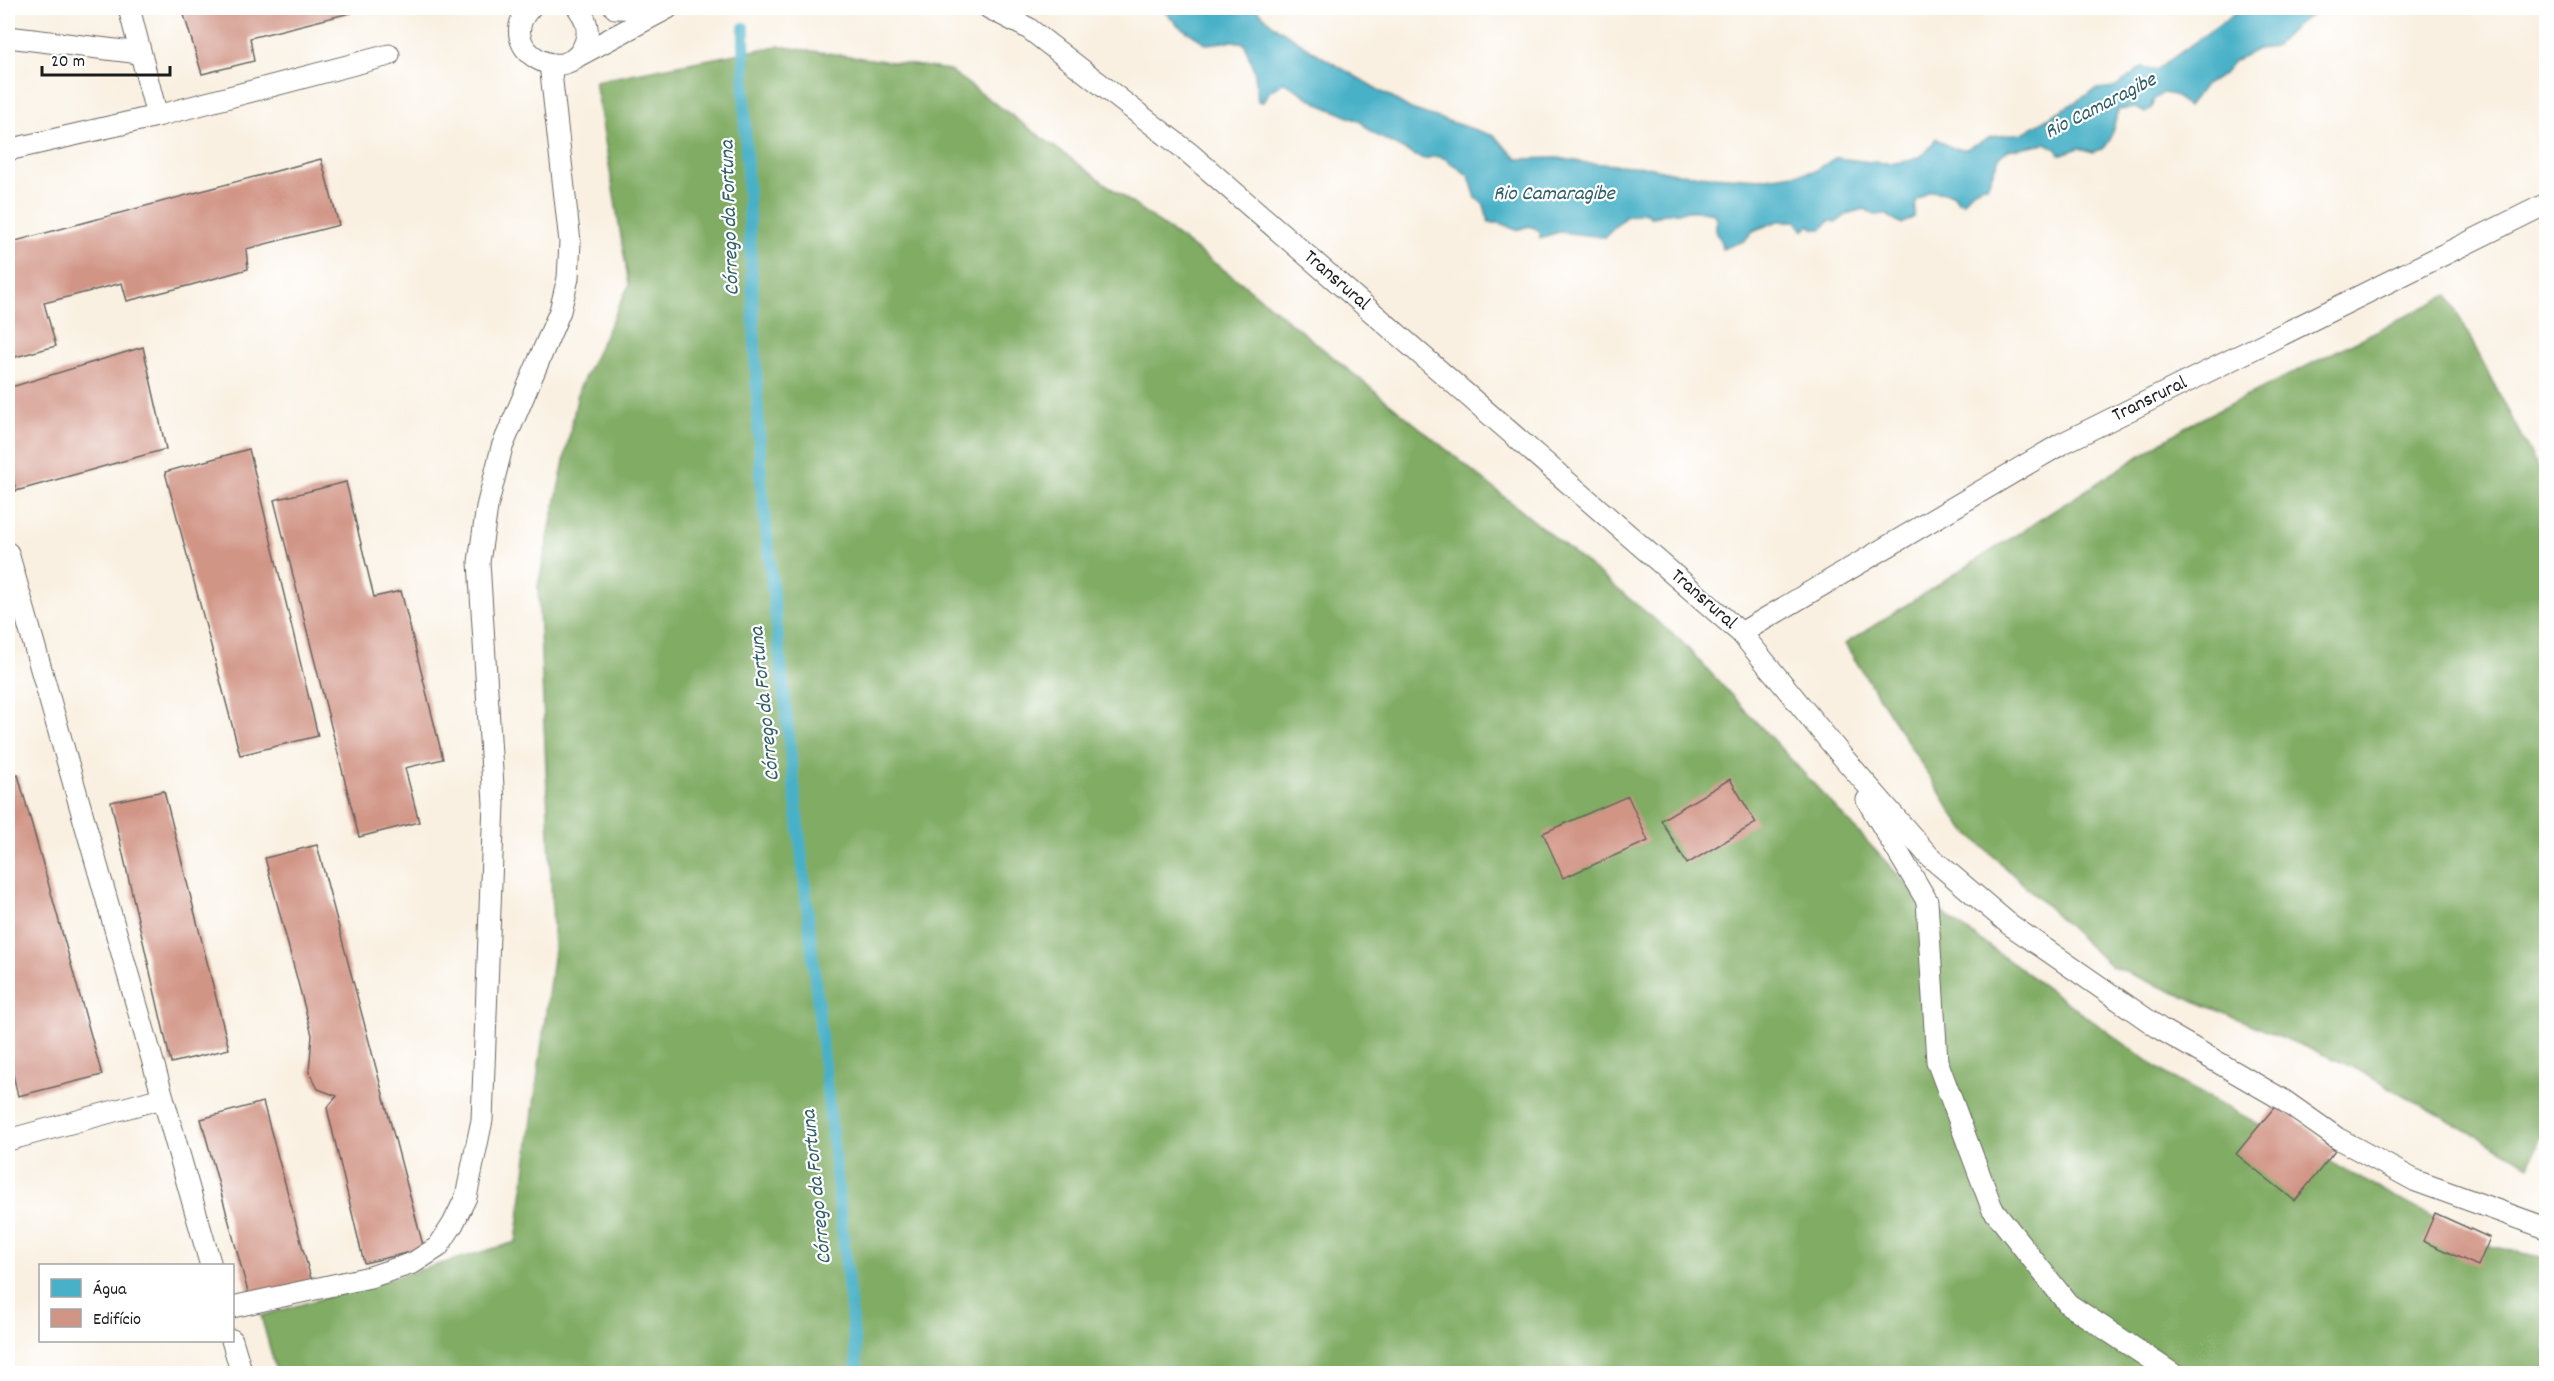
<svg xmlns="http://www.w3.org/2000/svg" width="2554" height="1381" viewBox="0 0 2554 1381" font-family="Dekko,sans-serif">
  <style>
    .forest { fill: #80ac63; stroke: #4e6440; stroke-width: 1.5 }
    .water { fill: #48b1c7; stroke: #326672; stroke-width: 1.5 }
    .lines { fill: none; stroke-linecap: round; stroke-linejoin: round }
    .stream { stroke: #48b1c7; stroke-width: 12 }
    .building { fill: #d19586 }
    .service-casing { stroke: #696661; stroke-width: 23 }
    .service { stroke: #fff; stroke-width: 21 }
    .labels { text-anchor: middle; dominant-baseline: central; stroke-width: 4.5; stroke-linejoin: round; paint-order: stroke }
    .street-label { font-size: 20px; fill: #1c1c1c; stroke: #fff }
    .water-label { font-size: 21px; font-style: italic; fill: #305f69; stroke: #fff }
  </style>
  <rect width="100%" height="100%" fill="#fff"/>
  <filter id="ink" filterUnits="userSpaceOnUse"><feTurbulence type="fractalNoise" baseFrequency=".0167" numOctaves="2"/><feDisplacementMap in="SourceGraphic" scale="12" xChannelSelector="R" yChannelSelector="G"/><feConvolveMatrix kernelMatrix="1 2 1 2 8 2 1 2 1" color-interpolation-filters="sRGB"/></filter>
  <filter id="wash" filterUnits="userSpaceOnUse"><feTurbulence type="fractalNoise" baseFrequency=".008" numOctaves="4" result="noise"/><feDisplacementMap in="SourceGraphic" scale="24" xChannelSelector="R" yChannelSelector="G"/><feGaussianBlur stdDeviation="1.35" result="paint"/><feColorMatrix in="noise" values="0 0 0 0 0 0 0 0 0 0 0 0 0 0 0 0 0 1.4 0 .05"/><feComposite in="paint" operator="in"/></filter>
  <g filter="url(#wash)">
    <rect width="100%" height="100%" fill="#f9f0e1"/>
    <g class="forest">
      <polygon points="777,46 949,70 1242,283 1680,640 1915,893 2169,1076 2485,1245 2546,1258 2546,1374 277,1374 261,1316 516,1242 554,950 538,586 579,389 629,285 595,81"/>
      <polygon points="2448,295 2546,484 2546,1121 2529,1165 2353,1067 2111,966 1961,826 1845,644 2185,427"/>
    </g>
    <path class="water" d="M1161,8H1255L1273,25L1319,55L1411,109L1494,136L1518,159L1558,158L1587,163L1648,167L1679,174L1760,179L1815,171L1835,158C1869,160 1918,176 1936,138L1951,148L1966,149L1991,137L2023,133L2097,89L2116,87L2142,67L2156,70L2242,8H2321C2316,15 2312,15 2305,19C2296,25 2281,39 2275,47L2258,49L2234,61L2224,74L2204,86L2188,107L2174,95L2163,93L2153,100L2152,107L2145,113L2137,108L2118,110L2110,140L2104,148L2093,152L2079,148L2059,155L2058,150L2046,143L2008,150L2000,156L1987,186C1975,187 1970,193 1963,202L1958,201L1953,194L1930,191L1916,201L1914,217L1902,224L1885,214L1875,215L1865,209L1849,213L1837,222L1829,221L1822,229H1814L1810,225L1803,231L1796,221H1778L1753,231L1744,241L1722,249L1720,238L1716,233V218L1713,213C1698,209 1684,211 1669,213C1662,214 1657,217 1650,217L1646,212L1625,217L1605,237L1559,232L1540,238V232C1528,223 1528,227 1516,230L1500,223H1489L1484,205L1476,198L1469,176L1444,158L1435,156L1425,159L1418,157L1372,133L1361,122L1321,105L1284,82L1269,92L1263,102L1258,101C1255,84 1257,71 1249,57C1246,51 1247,47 1244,43L1233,41L1207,44L1180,27Z"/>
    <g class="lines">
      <polyline class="stream" points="744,28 745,125 761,481 858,1374"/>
    </g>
    <g id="blocks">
      <g class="building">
        <polygon points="182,8 370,8 250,38 254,61 202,74"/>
        <polygon points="321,159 339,225 246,249 248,269 191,285 127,301 122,283 44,303 56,346 8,359 8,243"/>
        <polygon points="143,347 166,449 16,491 8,457 8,388"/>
        <polygon points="249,449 318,736 240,755 165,472"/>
        <polygon points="346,482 374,597 401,591 443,759 405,768 419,822 359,837 274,500"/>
        <polygon points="18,775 102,1075 18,1096 8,1053 8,777"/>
        <polygon points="1730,779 1756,823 1687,864 1661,820"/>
        <polygon points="164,791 229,1049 171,1063 111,802"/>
        <polygon points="1628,796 1648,841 1563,878 1543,833"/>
        <polygon points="317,845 424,1249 364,1263 327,1108 337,1096 318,1089 309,1072 312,1035 265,858"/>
        <polygon points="263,1102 313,1286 251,1303 201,1119"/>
        <polygon points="2277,1104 2335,1151 2295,1201 2236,1154"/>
        <polygon points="2435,1213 2490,1238 2478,1266 2423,1241"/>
      </g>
    </g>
  </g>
  <g filter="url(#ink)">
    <use href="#blocks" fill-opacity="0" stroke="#696661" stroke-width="1.5"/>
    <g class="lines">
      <defs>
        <g id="service">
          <polyline points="129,8 157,116 389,55"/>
          <path d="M530,8C492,48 568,91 585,43C590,30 586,18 578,8"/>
          <polyline points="615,8 645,9 653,8"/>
          <polyline points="989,8 1028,28 1188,152 1741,633 2061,444 2546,204"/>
          <polyline points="8,37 140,53"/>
          <polyline points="576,57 668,8"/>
          <polyline points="8,150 157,116"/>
          <polyline points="8,553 211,1266"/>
          <polyline points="1741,633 1841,755 1929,856 2009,924 2162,1030 2283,1100 2337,1138 2416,1181 2546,1228"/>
          <polyline points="1867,800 1927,901 1937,1061 1992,1208 2068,1304 2173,1374"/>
          <polyline points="8,1140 162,1098"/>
          <polyline points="232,1307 370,1277 413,1263 438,1247 453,1224 466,1197 482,1120 494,803 479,562 487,507 502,447 560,311 568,278 570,242 550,64"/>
          <polyline points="232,1340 242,1374"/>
        </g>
      </defs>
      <use href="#service" class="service-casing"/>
      <use href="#service" class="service"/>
    </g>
  </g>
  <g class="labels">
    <g class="street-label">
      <text transform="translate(1336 281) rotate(41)">Transrural</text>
      <text transform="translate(2150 400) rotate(-26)">Transrural</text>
      <text transform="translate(1703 600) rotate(41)">Transrural</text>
    </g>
    <g class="water-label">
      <text transform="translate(2101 107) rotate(-27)">Rio Camaragibe</text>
      <text x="1554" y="195">Rio Camaragibe</text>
      <text transform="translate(731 218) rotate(-92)">Córrego da Fortuna</text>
      <text transform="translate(766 704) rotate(-96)">Córrego da Fortuna</text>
      <text transform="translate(818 1187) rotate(-96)">Córrego da Fortuna</text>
    </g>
  </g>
  <rect width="2554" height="1381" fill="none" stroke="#fff" stroke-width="30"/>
  <rect x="39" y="1264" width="195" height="78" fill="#ffffff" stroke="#a4a4a4" stroke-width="1.5"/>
  <rect x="51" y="1279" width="30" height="18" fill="#48b1c7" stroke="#a4a4a4" stroke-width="1.5"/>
  <text x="93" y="1294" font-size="18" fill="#1c1c1c">Água</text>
  <rect x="51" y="1309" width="30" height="18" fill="#d19586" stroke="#a4a4a4" stroke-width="1.5"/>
  <text x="93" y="1324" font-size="18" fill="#1c1c1c">Edifício</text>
  <path d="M42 66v9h128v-9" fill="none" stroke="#1c1c1c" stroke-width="3"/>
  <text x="51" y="66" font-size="18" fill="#1c1c1c" stroke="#ffffff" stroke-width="4.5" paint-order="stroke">20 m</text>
</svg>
